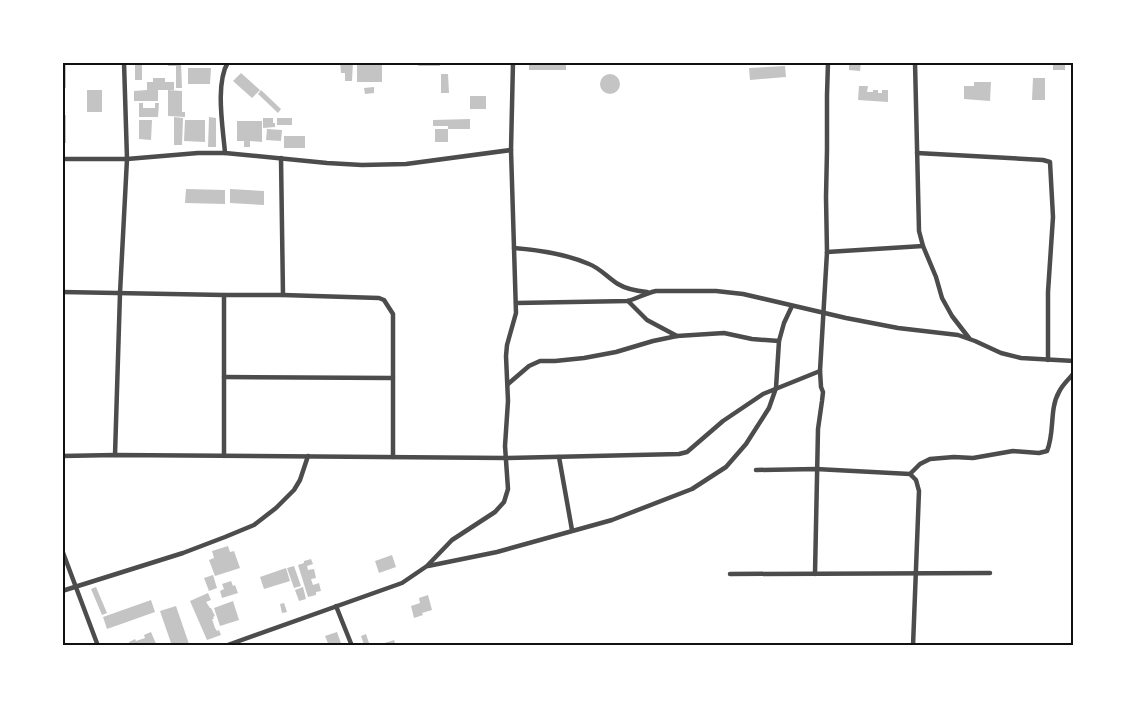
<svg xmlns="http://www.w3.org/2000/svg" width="1136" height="708" viewBox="0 0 1136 708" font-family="Karla,sans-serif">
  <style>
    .building { fill: #c4c4c4 }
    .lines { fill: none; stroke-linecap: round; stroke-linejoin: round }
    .minor { stroke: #4c4c4c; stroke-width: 4.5 }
    .neatline { fill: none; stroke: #111; stroke-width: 2 }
  </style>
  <rect width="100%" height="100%" fill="#fff"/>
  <g class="building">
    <rect x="62" y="62" width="4" height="26"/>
    <rect x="135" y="62" width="7" height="18"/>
    <polygon points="167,62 181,62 182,88 176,88 176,66 168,66"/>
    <polygon points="340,62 353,62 352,81 345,81 345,73 341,73"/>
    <polygon points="363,62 377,62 377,65 382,65 382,82 357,82 357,65 362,65"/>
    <rect x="418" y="62" width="22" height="4"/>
    <rect x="529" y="62" width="37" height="8"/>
    <polygon points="849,62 861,62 860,71 849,70"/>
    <polygon points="1053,64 1065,65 1065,70 1053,70"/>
    <polygon points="785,66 786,77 750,80 749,68"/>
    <polygon points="188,68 211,68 210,84 188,84"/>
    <polygon points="241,73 260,90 252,98 233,81"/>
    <polygon points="441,74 448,74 449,93 441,93"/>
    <circle cx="610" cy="84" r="10"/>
    <polygon points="153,78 165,78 165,82 174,82 174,90 158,90 158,101 134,101 134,91 147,90 147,82 153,82"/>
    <polygon points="1033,78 1045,78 1045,100 1032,100"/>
    <polygon points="974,82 991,82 990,101 964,99 964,86 974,86"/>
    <polygon points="859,86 868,86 867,92 873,92 873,90 878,90 878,93 882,93 882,90 888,90 888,102 858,100"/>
    <polygon points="374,87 374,93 365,94 364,88"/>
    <rect x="87" y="90" width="15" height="22"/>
    <polygon points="168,90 182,91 182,112 185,112 185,117 168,116"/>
    <polygon points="261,90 281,109 278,113 258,94"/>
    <rect x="470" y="96" width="16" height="13"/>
    <polygon points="139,103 143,103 143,108 155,108 155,103 159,103 158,117 139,117"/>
    <rect x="62" y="115" width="4" height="28"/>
    <polygon points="174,117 183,118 182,145 174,145"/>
    <polygon points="209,117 216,118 216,147 208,147"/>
    <polygon points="263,118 273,118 273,123 275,123 275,127 263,128"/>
    <rect x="277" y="118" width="15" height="7"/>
    <polygon points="470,119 470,129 448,129 448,126 433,126 433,120"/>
    <polygon points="139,120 152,120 151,140 139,139"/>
    <polygon points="185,120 205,120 205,142 184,141"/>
    <polygon points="237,121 262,121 262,142 250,141 250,147 244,147 244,141 237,141"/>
    <polygon points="267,129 282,130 281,141 266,140"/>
    <rect x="435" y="129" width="13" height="13"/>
    <rect x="284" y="136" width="21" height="12"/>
    <polygon points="186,189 225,190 225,204 185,203"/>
    <polygon points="230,189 264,191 264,205 230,203"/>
    <polygon points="228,546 230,552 234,551 240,568 215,576 209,560 214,558 212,551"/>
    <polygon points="392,555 396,567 379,573 375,561"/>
    <polygon points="311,559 313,564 307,566 308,570 314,569 316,578 311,579 313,585 319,583 321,591 316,592 316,595 308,597 298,565 304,563 304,561"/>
    <polygon points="294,566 301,586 294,588 287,568"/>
    <polygon points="286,568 290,581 264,589 260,577"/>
    <polygon points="213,575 217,588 209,591 204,578"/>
    <polygon points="231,581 233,586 235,585 238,593 222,598 220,591 224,589 222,584"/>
    <polygon points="96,587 107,613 102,615 91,589"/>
    <polygon points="303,587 306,599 299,601 295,590"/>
    <polygon points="208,593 211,600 206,602 210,608 211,608 215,616 213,617 214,619 212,619 215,628 217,631 219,630 221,635 207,640 190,601"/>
    <polygon points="428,595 432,610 422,613 423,615 414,618 411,606 420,603 419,598"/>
    <polygon points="151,600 155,612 107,629 103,617"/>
    <polygon points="233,601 239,620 220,626 214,608"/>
    <polygon points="284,603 287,612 282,613 280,604"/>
    <polygon points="176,606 189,644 186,646 172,646 160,611"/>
    <polygon points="151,632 157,646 130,646 129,642 135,639 136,641 145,638 144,635"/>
    <polygon points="337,632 342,646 329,646 325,636"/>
    <polygon points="366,634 369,643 364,645 361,636"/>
    <polygon points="394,640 396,646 378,646 378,645"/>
  </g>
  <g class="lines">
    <g class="minor">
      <polyline points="915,62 919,231 923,246 936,277 942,298 952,316 969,338"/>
      <path d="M225,153C223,128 215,84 228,62"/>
      <polyline points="917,153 1043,160 1050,162 1053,217 1048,292 1048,360"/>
      <polyline points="281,158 283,295"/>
      <polyline points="62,159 127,159 198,153 225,153 327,163 362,165 406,164 511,150"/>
      <path d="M514,248C539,250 566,254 589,264C600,268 608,278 618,284C626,289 637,291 647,292"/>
      <polyline points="827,252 923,246"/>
      <polyline points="62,292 224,295 283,295 379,298 384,300 393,314 393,457"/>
      <polyline points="628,301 647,320 677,336"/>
      <path d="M516,303L628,301C638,298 646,293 656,291H716L743,294L846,318L898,328L958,335L975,341L1001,353L1021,358L1074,361"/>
      <polyline points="224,377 393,378"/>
      <polyline points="508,384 529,366 540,361 555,361 584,358 616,352 653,341 677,336 724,333 752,339 779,341"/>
      <polyline points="115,455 120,293 127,159 124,62"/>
      <polyline points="62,456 115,455 506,458 679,454 687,452 723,421 763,394 820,371"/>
      <polyline points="224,456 224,295"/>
      <polyline points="559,457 572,530"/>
      <polyline points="756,470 816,469 910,474 916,480 919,491 913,646"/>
      <path d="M910,474L920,464L930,459L954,457L973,458L1013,451L1039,453L1047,451C1055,433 1049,409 1059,392C1062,385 1069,379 1074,373"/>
      <polyline points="62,550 98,646"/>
      <polyline points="428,566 497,552 612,520 692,489 726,467 746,444 769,408 776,388 779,341 784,323 792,306"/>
      <polyline points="730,574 990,573"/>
      <polyline points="815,574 818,429 822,401 823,392 821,387 820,371 827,252 826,197 827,150 827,95 828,62"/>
      <polyline points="62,591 183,553 225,537 254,525 276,508 294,490 300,480 308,456"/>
      <polyline points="336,606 352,646"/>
      <polyline points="225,646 402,583 427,566 452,540 495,512 504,502 508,489 505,446 508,401 506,356 507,345 516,313 511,150 513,62"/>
    </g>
  </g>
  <rect width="1136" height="708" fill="none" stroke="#ffffff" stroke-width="128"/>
  <rect x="64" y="64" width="1008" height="580" class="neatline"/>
</svg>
